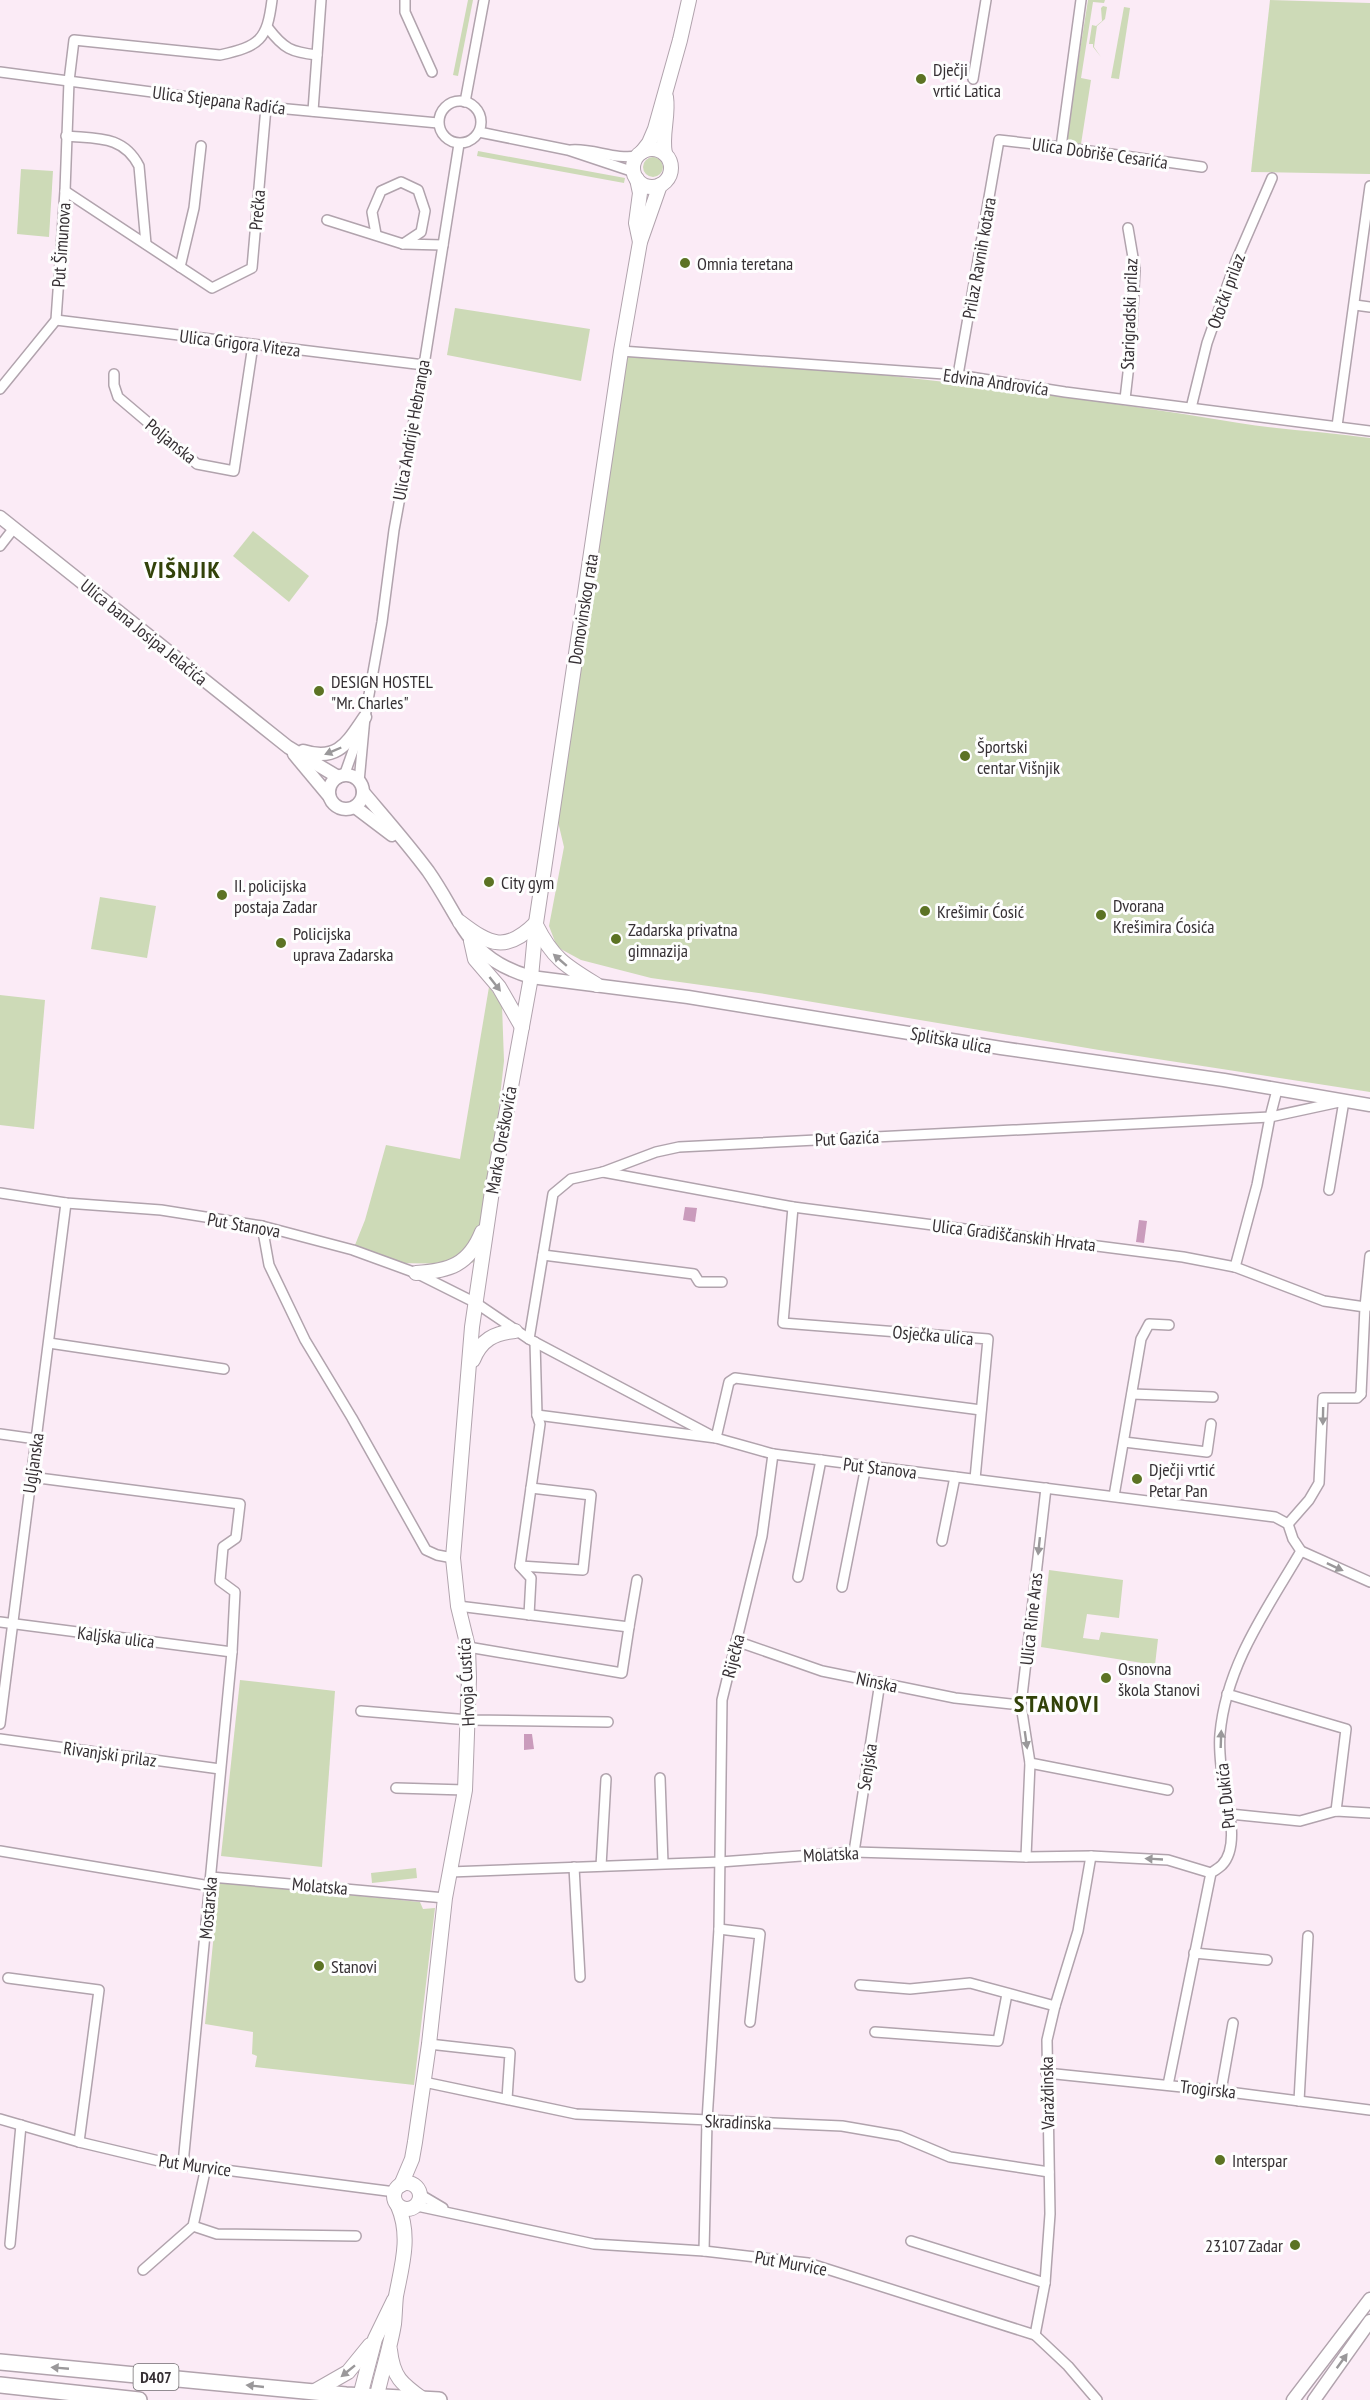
<svg xmlns="http://www.w3.org/2000/svg" width="1370" height="2400" viewBox="0 0 1370 2400" font-family="'PT Sans Narrow',sans-serif">
  <style>
    .green { fill: #cddab7 }
    .water { fill: #ca9bbc }
    .lines { fill: none; stroke-linecap: round; stroke-linejoin: round }
    .minor-casing { stroke: #b1a3ad; stroke-width: 12 }
    .tertiary-casing { stroke: #b1a3ad; stroke-width: 15 }
    .secondary-casing { stroke: #b1a3ad; stroke-width: 16 }
    .primary-casing { stroke: #b1a3ad; stroke-width: 18 }
    .minor { stroke: #fff; stroke-width: 9 }
    .tertiary { stroke: #fff; stroke-width: 12 }
    .secondary { stroke: #fff; stroke-width: 14 }
    .primary { stroke: #fff; stroke-width: 15 }
    .oneway { fill: #9a989a }
    .poi-dot { fill: #5c7324; stroke: #fefefe; stroke-width: 2 }
    .labels { text-anchor: middle; dominant-baseline: central; stroke-width: 6; stroke-linejoin: round; paint-order: stroke }
    .shield { fill: #fefefe; stroke: #726e71; stroke-width: 1.5 }
    .shield-label { font-size: 16px; font-weight: bold; fill: #363034 }
    .poi-label { font-size: 18px; fill: #363034; stroke: #fefefe; text-anchor: start }
    .street-label { font-size: 18px; fill: #363034; stroke: #fefefe }
    .district-label { font-size: 24px; font-weight: bold; letter-spacing: 1.5px; fill: #324209; stroke: #fefefe }
  </style>
  <rect width="100%" height="100%" fill="#fbebf6"/>
  <g class="green">
    <polygon points="468,0 473,0 458,76 453,75"/>
    <polygon points="1088,0 1105,0 1104,3 1093,2 1081,78 1091,80 1081,144 1069,142 1066,139"/>
    <polygon points="1270,0 1370,3 1370,174 1251,172"/>
    <polygon points="1103,6 1107,7 1105,19 1097,26 1094,47 1101,57 1093,47 1093,44 1089,44 1092,25 1096,26 1102,21 1101,8"/>
    <polygon points="1124,7 1130,8 1119,79 1111,78"/>
    <polygon points="478,151 625,178 624,183 477,156"/>
    <circle cx="653" cy="167" r="10"/>
    <polygon points="21,169 53,171 49,237 17,234"/>
    <polygon points="455,308 590,329 581,381 447,355"/>
    <path d="M621,351C828,367 1034,389 1239,423C1282,430 1327,432 1370,438V1092L1099,1050L765,994L651,978L581,960L557,947L549,926L564,847L554,805Z"/>
    <polygon points="253,531 309,576 289,602 233,556"/>
    <polygon points="100,897 156,906 147,958 91,949"/>
    <polygon points="489,987 502,1005 504,1061 482,1260 467,1264 393,1263 353,1250 365,1220 386,1145 460,1159"/>
    <polygon points="0,995 45,1000 34,1129 0,1125"/>
    <polygon points="1049,1570 1123,1580 1119,1618 1087,1614 1083,1638 1099,1640 1101,1632 1158,1639 1155,1665 1041,1647"/>
    <polygon points="240,1680 335,1691 322,1867 221,1856"/>
    <polygon points="416,1868 417,1878 372,1883 371,1873"/>
    <polygon points="219,1882 420,1902 423,1909 435,1908 414,2085 255,2067 257,2056 252,2054 253,2032 205,2024"/>
  </g>
  <g class="water">
    <polygon points="685,1207 697,1208 695,1222 683,1220"/>
    <polygon points="1139,1220 1147,1221 1144,1243 1136,1242"/>
    <polygon points="524,1734 532,1734 534,1749 524,1750"/>
  </g>
  <g class="lines">
    <defs>
      <g id="minor">
        <polyline points="405,0 405,12 432,72"/>
        <path d="M268,28C284,49 291,52 317,55"/>
        <polyline points="0,72 266,107 438,123"/>
        <polyline points="973,79 986,0"/>
        <circle cx="460" cy="122" r="21"/>
        <polyline points="465,102 484,0"/>
        <polyline points="313,111 321,0"/>
        <polyline points="479,132 568,150 634,172"/>
        <path d="M66,136C97,139 123,135 139,166L146,244"/>
        <polyline points="1061,147 1081,0"/>
        <path d="M571,150C593,148 615,160 637,156"/>
        <polyline points="65,191 212,288 252,268 266,107"/>
        <polyline points="327,220 403,244 443,245"/>
        <polyline points="376,234 372,212 381,191 401,182 418,190 425,211 421,232 403,244"/>
        <polyline points="180,267 194,208 201,146"/>
        <polyline points="1355,305 1370,307"/>
        <polyline points="56,320 424,365"/>
        <polyline points="621,351 958,375 1065,392 1370,431"/>
        <polyline points="114,374 114,385 118,397 197,464 234,471 253,345"/>
        <polyline points="958,375 999,140 1061,147 1202,167"/>
        <path d="M0,389L56,320L65,191L69,81L74,40L220,55C260,46 267,40 272,0"/>
        <polyline points="1125,399 1131,347 1135,269 1128,228"/>
        <polyline points="1191,408 1207,343 1236,261 1272,178"/>
        <polyline points="1337,426 1370,186"/>
        <polyline points="0,546 14,528"/>
        <polyline points="344,776 360,731"/>
        <polyline points="359,782 365,717 382,622 394,530 424,365 459,144"/>
        <polyline points="603,1172 793,1207 1183,1257 1235,1267"/>
        <polyline points="1329,1190 1344,1101 1270,1117 1257,1185 1235,1267 1324,1301 1365,1307 1361,1394"/>
        <polyline points="0,1193 66,1203 161,1210 262,1226 353,1250 416,1273 476,1303 529,1339 716,1438 773,1454 1275,1517 1288,1524 1293,1539 1301,1551 1370,1582"/>
        <polyline points="793,1207 783,1323 988,1339 975,1479"/>
        <polyline points="262,1226 269,1265 305,1340 352,1418 426,1550 437,1555 453,1558"/>
        <polyline points="543,1255 694,1274 699,1282 722,1282"/>
        <polyline points="1370,1256 1365,1307 1370,1306"/>
        <polyline points="529,1339 553,1194 571,1179 603,1172 656,1152 679,1147 1270,1117 1277,1090"/>
        <polyline points="49,1343 224,1369"/>
        <polyline points="1132,1394 1213,1397"/>
        <polyline points="537,1415 716,1438 729,1382 735,1378 981,1410"/>
        <polyline points="0,1434 36,1439"/>
        <polyline points="1124,1442 1207,1452 1211,1424"/>
        <polyline points="31,1477 240,1504 236,1538 223,1547 220,1581 235,1592 232,1652 183,2164"/>
        <polyline points="1114,1496 1141,1339 1149,1324 1169,1325"/>
        <polyline points="1288,1524 1309,1500 1319,1483 1323,1398 1357,1398 1361,1394"/>
        <polyline points="942,1541 955,1477"/>
        <polyline points="520,1566 583,1570 591,1495 531,1488"/>
        <polyline points="798,1577 821,1460"/>
        <polyline points="842,1587 866,1466"/>
        <polyline points="458,1606 629,1627 622,1673 468,1647"/>
        <polyline points="529,1615 531,1578 520,1566 540,1424 537,1415 535,1342"/>
        <polyline points="0,1622 232,1652"/>
        <polyline points="629,1627 637,1580"/>
        <polyline points="736,1641 822,1671 955,1698 1021,1705"/>
        <polyline points="1227,1694 1346,1729 1336,1811"/>
        <polyline points="361,1711 469,1720 608,1722"/>
        <polyline points="0,1724 66,1203"/>
        <polyline points="0,1739 220,1769"/>
        <polyline points="1030,1763 1168,1790"/>
        <polyline points="660,1778 663,1863"/>
        <polyline points="396,1788 465,1790"/>
        <polyline points="1230,1814 1300,1821 1336,1811 1370,1813"/>
        <polyline points="0,1851 210,1886"/>
        <polyline points="854,1852 880,1682"/>
        <polyline points="1026,1857 1030,1763 1021,1705 1046,1488"/>
        <polyline points="601,1866 606,1779"/>
        <polyline points="574,1867 580,1977"/>
        <polyline points="450,1872 720,1862 854,1852 1026,1857 1091,1856 1168,1860 1211,1873"/>
        <polyline points="211,1877 445,1898"/>
        <polyline points="719,1929 760,1934 750,2022"/>
        <polyline points="1194,1953 1267,1960"/>
        <polyline points="8,1978 99,1990 79,2142"/>
        <polyline points="860,1985 910,1989 970,1983 1055,2006"/>
        <polyline points="875,2032 998,2041 1007,1994"/>
        <polyline points="429,2044 510,2053 507,2099"/>
        <polyline points="1046,2073 1221,2091 1370,2110"/>
        <polyline points="424,2082 576,2114 842,2126 900,2136 950,2157 1049,2172"/>
        <path d="M1168,2085L1211,1873C1214,1871 1219,1868 1222,1865C1243,1843 1223,1792 1221,1766C1220,1756 1219,1744 1220,1734C1226,1665 1267,1609 1301,1551"/>
        <polyline points="1221,2091 1233,2023"/>
        <polyline points="1299,2101 1308,1936"/>
        <polyline points="0,2119 79,2142 163,2162 395,2192"/>
        <polyline points="421,2195 443,2208"/>
        <polyline points="417,2206 594,2244 704,2251 808,2263 1035,2335 1068,2366 1097,2400"/>
        <polyline points="193,2226 217,2234 356,2236"/>
        <polyline points="911,2241 1045,2283"/>
        <polyline points="10,2244 21,2125"/>
        <polyline points="704,2251 707,2121 719,1929 722,1700 762,1536 773,1454"/>
        <polyline points="143,2270 193,2226 206,2167"/>
        <polyline points="1035,2335 1045,2283 1050,2214 1047,2040 1055,2006 1078,1931 1091,1856"/>
      </g>
      <g id="tertiary">
        <polyline points="0,517 288,747 338,777"/>
        <path d="M303,751C338,762 347,743 365,717"/>
        <polyline points="294,754 329,796"/>
        <circle cx="346" cy="792" r="17"/>
        <path d="M363,792C385,818 408,844 428,871C463,921 466,958 531,977L688,997L1001,1048L1224,1080L1370,1105"/>
        <polyline points="355,807 392,835"/>
        <polyline points="1293,2400 1370,2299"/>
        <polyline points="1314,2400 1370,2321"/>
      </g>
      <g id="secondary">
        <circle cx="652" cy="168" r="19"/>
        <polyline points="642,152 649,143 655,129 680,40 689,0"/>
        <path d="M665,154C661,135 669,116 666,97"/>
        <polyline points="637,179 640,193 636,223 640,242"/>
        <path d="M460,922C490,945 506,953 536,923"/>
        <path d="M536,925C553,959 566,966 597,985"/>
        <polyline points="471,941 475,959 499,987 522,1027"/>
        <path d="M416,1273C449,1271 469,1265 482,1232"/>
        <path d="M473,1360C481,1340 494,1333 515,1331"/>
        <circle cx="407" cy="2196" r="13"/>
        <polyline points="401,2185 412,2159 415,2142 429,2044 445,1898 465,1790 469,1678 468,1647 458,1606 453,1558 472,1327 492,1191 531,977 536,923 621,351 640,242 660,185"/>
        <path d="M390,2350C393,2378 402,2384 424,2400"/>
        <polyline points="313,2392 348,2372 370,2345"/>
        <polyline points="359,2400 375,2339 394,2300"/>
        <path d="M376,2400C381,2375 390,2349 394,2324C395,2314 395,2305 396,2296C402,2265 411,2236 398,2206"/>
      </g>
      <g id="primary">
        <polyline points="0,2362 346,2395 439,2400"/>
        <polyline points="0,2385 139,2400"/>
      </g>
    </defs>
    <use href="#minor" class="minor-casing"/>
    <use href="#tertiary" class="tertiary-casing"/>
    <use href="#secondary" class="secondary-casing"/>
    <use href="#primary" class="primary-casing"/>
    <use href="#minor" class="minor"/>
    <use href="#tertiary" class="tertiary"/>
    <use href="#secondary" class="secondary"/>
    <use href="#primary" class="primary"/>
  </g>
  <defs><path id="oneway-solid" d="M-6-.8H1V-3.2L6.5 0L1 3.2V.8H-6Z" transform="scale(1.5)"/></defs>
  <g class="oneway">
    <use href="#oneway-solid" transform="translate(333 751) rotate(157)"/>
    <use href="#oneway-solid" transform="translate(560 960) rotate(-139)"/>
    <use href="#oneway-solid" transform="translate(495 984) rotate(52)"/>
    <use href="#oneway-solid" transform="translate(1323 1416) rotate(91)"/>
    <use href="#oneway-solid" transform="translate(1039 1546) rotate(96)"/>
    <use href="#oneway-solid" transform="translate(1335 1567) rotate(25)"/>
    <use href="#oneway-solid" transform="translate(1221 1739) rotate(-88)"/>
    <use href="#oneway-solid" transform="translate(1026 1740) rotate(82)"/>
    <use href="#oneway-solid" transform="translate(1154 1859) rotate(-177)"/>
    <use href="#oneway-solid" transform="translate(1342 2361) rotate(-54)"/>
    <use href="#oneway-solid" transform="translate(60 2368) rotate(-175)"/>
    <use href="#oneway-solid" transform="translate(348 2371) rotate(141)"/>
    <use href="#oneway-solid" transform="translate(255 2386) rotate(-174)"/>
  </g>
  <g class="poi-dot">
    <circle cx="921" cy="79" r="6"/>
    <circle cx="685" cy="263" r="6"/>
    <circle cx="319" cy="691" r="6"/>
    <circle cx="965" cy="756" r="6"/>
    <circle cx="489" cy="882" r="6"/>
    <circle cx="222" cy="895" r="6"/>
    <circle cx="925" cy="911" r="6"/>
    <circle cx="1101" cy="915" r="6"/>
    <circle cx="616" cy="939" r="6"/>
    <circle cx="281" cy="943" r="6"/>
    <circle cx="1137" cy="1479" r="6"/>
    <circle cx="1106" cy="1678" r="6"/>
    <circle cx="319" cy="1966" r="6"/>
    <circle cx="1220" cy="2160" r="6"/>
    <circle cx="1295" cy="2245" r="6"/>
  </g>
  <g class="labels">
    <rect class="shield" x="133.5" y="2364" width="45" height="26" rx="4.5"/>
    <g class="shield-label">
      <text x="156" y="2377">D407</text>
    </g>
    <g class="poi-label">
      <text x="933" y="69">Dječji<tspan x="933" dy="21">vrtić Latica</tspan></text>
      <text x="697" y="263">Omnia teretana</text>
      <text x="331" y="681">DESIGN HOSTEL<tspan x="331" dy="21">"Mr. Charles"</tspan></text>
      <text x="977" y="746">Športski<tspan x="977" dy="21">centar Višnjik</tspan></text>
      <text x="501" y="882">City gym</text>
      <text x="234" y="885">II. policijska<tspan x="234" dy="21">postaja Zadar</tspan></text>
      <text x="1113" y="905">Dvorana<tspan x="1113" dy="21">Krešimira Ćosića</tspan></text>
      <text x="937" y="911">Krešimir Ćosić</text>
      <text x="628" y="929">Zadarska privatna<tspan x="628" dy="21">gimnazija</tspan></text>
      <text x="293" y="933">Policijska<tspan x="293" dy="21">uprava Zadarska</tspan></text>
      <text x="1149" y="1469">Dječji vrtić<tspan x="1149" dy="21">Petar Pan</tspan></text>
      <text x="1118" y="1668">Osnovna<tspan x="1118" dy="21">škola Stanovi</tspan></text>
      <text x="331" y="1966">Stanovi</text>
      <text x="1232" y="2160">Interspar</text>
      <text x="1283" y="2245" text-anchor="end">23107 Zadar</text>
    </g>
    <g class="street-label">
      <text transform="translate(219 100) rotate(7)">Ulica Stjepana Radića</text>
      <text transform="translate(1100 153) rotate(8)">Ulica Dobriše Cesarića</text>
      <text transform="translate(257 210) rotate(-85)">Prečka</text>
      <text transform="translate(61 245) rotate(-86)">Put Šimunova</text>
      <text transform="translate(979 258) rotate(-80)">Prilaz Ravnih kotara</text>
      <text transform="translate(1226 291) rotate(-70)">Otočki prilaz</text>
      <text transform="translate(1129 314) rotate(-88)">Starigradski prilaz</text>
      <text transform="translate(240 343) rotate(7)">Ulica Grigora Viteza</text>
      <text transform="translate(996 382) rotate(8)">Edvina Androvića</text>
      <text transform="translate(411 430) rotate(-80)">Ulica Andrije Hebranga</text>
      <text transform="translate(171 441) rotate(39)">Poljanska</text>
      <text transform="translate(583 609) rotate(-81)">Domovinskog rata</text>
      <text transform="translate(144 632) rotate(39)">Ulica bana Josipa Jelačića</text>
      <text transform="translate(951 1040) rotate(10)">Splitska ulica</text>
      <text transform="translate(847 1138) rotate(-3)">Put Gazića</text>
      <text transform="translate(501 1140) rotate(-80)">Marka Oreškovića</text>
      <text transform="translate(244 1225) rotate(10)">Put Stanova</text>
      <text transform="translate(1014 1235) rotate(7)">Ulica Gradiščanskih Hrvata</text>
      <text transform="translate(933 1335) rotate(5)">Osječka ulica</text>
      <text transform="translate(33 1463) rotate(-82)">Ugljanska</text>
      <text transform="translate(880 1468) rotate(7)">Put Stanova</text>
      <text transform="translate(1031 1619) rotate(-84)">Ulica Rine Aras</text>
      <text transform="translate(116 1637) rotate(7)">Kaljska ulica</text>
      <text transform="translate(733 1656) rotate(-76)">Riječka</text>
      <text transform="translate(466 1682) rotate(-93)">Hrvoja Ćustića</text>
      <text transform="translate(877 1682) rotate(12)">Ninska</text>
      <text transform="translate(110 1754) rotate(8)">Rivanjski prilaz</text>
      <text transform="translate(867 1767) rotate(-81)">Senjska</text>
      <text transform="translate(1225 1796) rotate(-96)">Put Dukića</text>
      <text transform="translate(831 1854) rotate(-3)">Molatska</text>
      <text transform="translate(320 1886) rotate(5)">Molatska</text>
      <text transform="translate(208 1908) rotate(-85)">Mostarska</text>
      <text transform="translate(1208 2089) rotate(6)">Trogirska</text>
      <text transform="translate(1047 2093) rotate(-91)">Varaždinska</text>
      <text transform="translate(738 2122) rotate(2)">Skradinska</text>
      <text transform="translate(195 2165) rotate(8)">Put Murvice</text>
      <text transform="translate(791 2263) rotate(10)">Put Murvice</text>
    </g>
    <g class="district-label">
      <text x="183" y="569">VIŠNJIK</text>
      <text x="1057" y="1703">STANOVI</text>
    </g>
  </g>
</svg>
